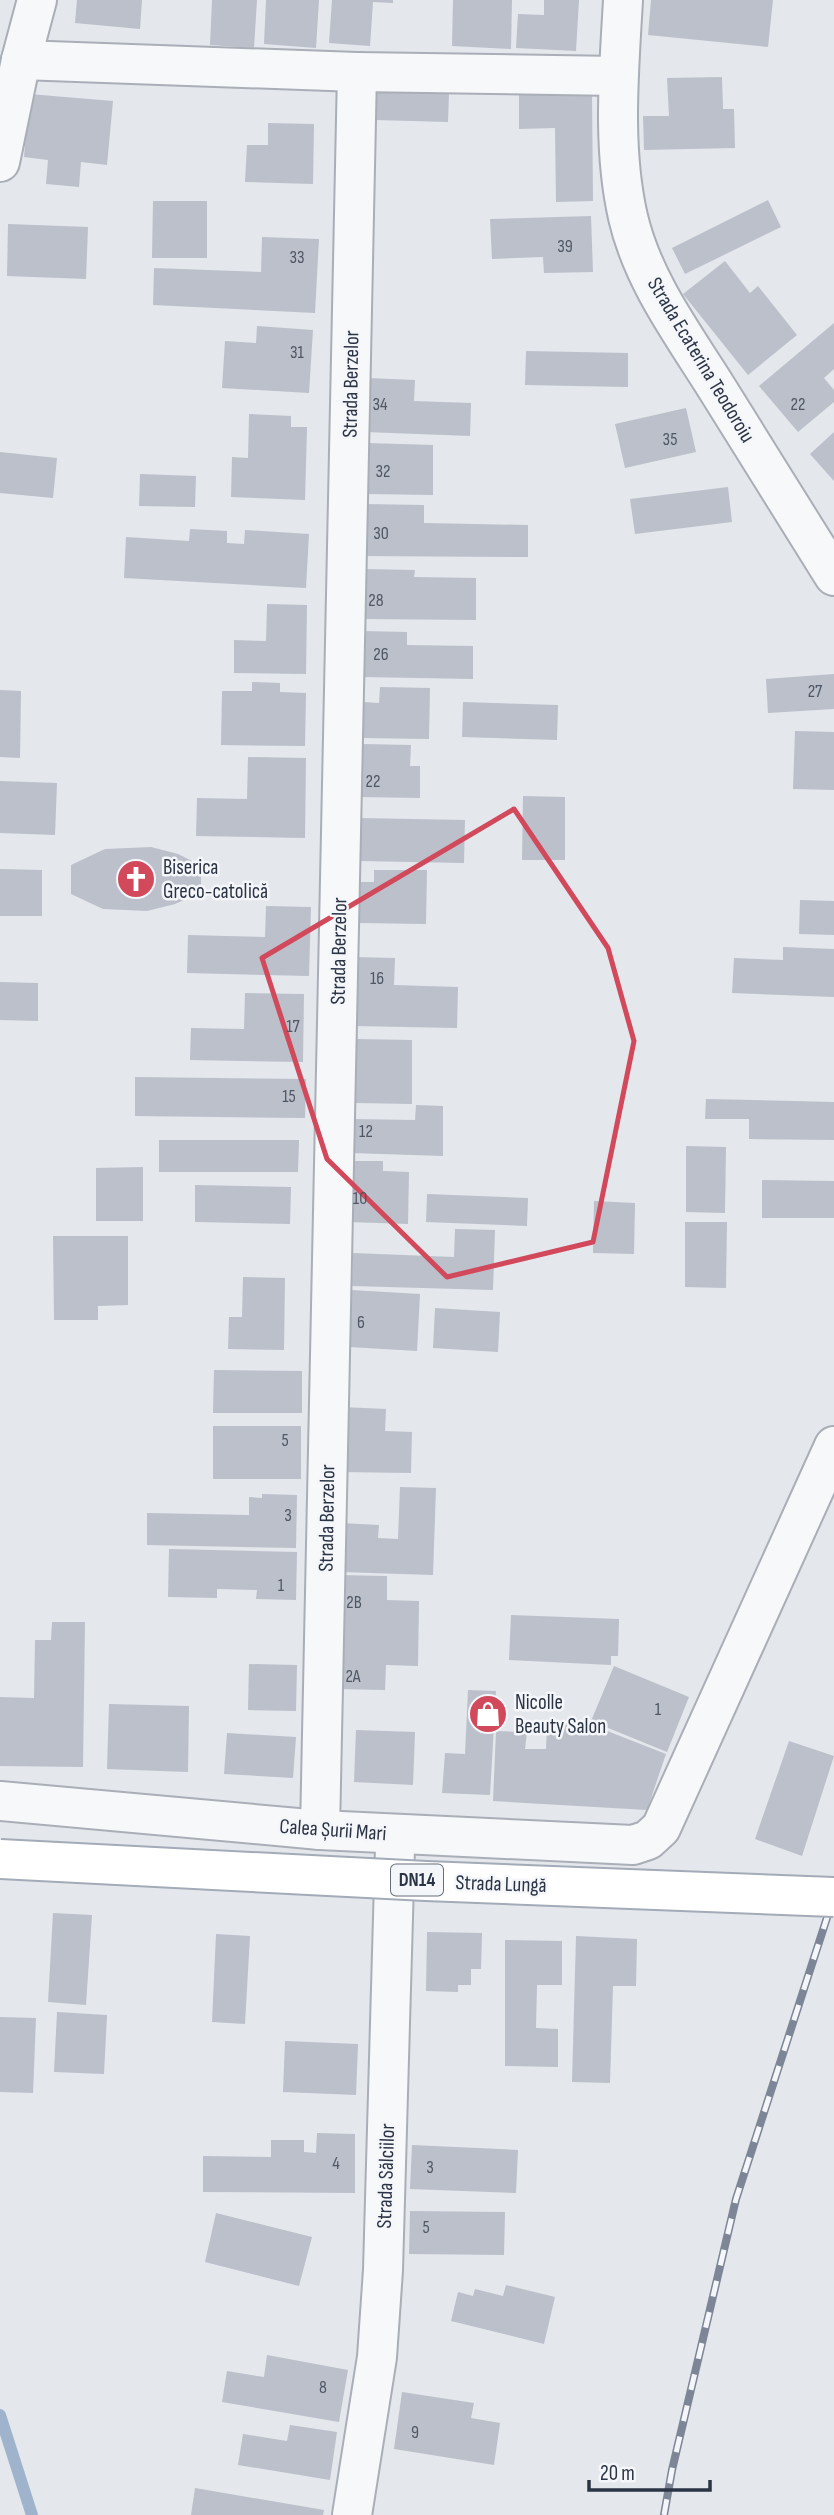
<svg xmlns="http://www.w3.org/2000/svg" width="834" height="2515" viewBox="0 0 834 2515" font-family="'Sofia Sans Condensed',sans-serif">
  <style>
    .lines { fill: none; stroke-linecap: round; stroke-linejoin: round }
    .stream { stroke: #9fb4cc; stroke-width: 12 }
    .building { fill: #bbc0ca }
    .minor-casing { stroke: #a9aeb7; stroke-width: 42 }
    .minor { stroke: #f7f8fa; stroke-width: 38 }
    .rail-casing { stroke: #7d8696; stroke-width: 8 }
    .rail { stroke: #f4f6f9; stroke-width: 5; stroke-dasharray: 16; stroke-linecap: butt }
    .primary-bridge-casing { stroke: #a3abb8; stroke-width: 42; stroke-linecap: butt }
    .primary-bridge { stroke: #fff; stroke-width: 38 }
    .marked { fill: none; stroke: #d1495b; stroke-width: 5; stroke-linejoin: round }
    .labels { text-anchor: middle; dominant-baseline: central; stroke-width: 5; stroke-linejoin: round; paint-order: stroke }
    .number-label { font-size: 18px; fill: #4f5766 }
    .shield { fill: #f4f6f9; stroke: #676e7b; stroke-width: 2 }
    .shield-label { font-size: 19px; font-weight: bold; fill: #2b3445 }
    .street-label { font-size: 21px; fill: #2b3445; stroke: #f4f6f9 }
    .poi-label { font-size: 21px; fill: #2b3445; stroke: #f4f6f9; text-anchor: start }
  </style>
  <rect width="100%" height="100%" fill="#e4e7ec"/>
  <g class="lines">
    <polyline class="stream" points="0,2415 32,2515"/>
  </g>
  <g class="building">
    <polygon points="77,0 142,0 140,29 75,23"/>
    <polygon points="212,0 257,0 254,48 210,45"/>
    <polygon points="266,0 319,0 316,48 264,44"/>
    <polygon points="332,0 393,0 393,3 373,2 370,46 329,43"/>
    <polygon points="453,0 512,0 511,49 452,46"/>
    <polygon points="544,0 579,0 576,51 516,48 518,14 544,15"/>
    <polygon points="651,0 773,0 768,47 648,35"/>
    <polygon points="722,77 723,109 734,109 735,148 644,150 643,116 669,116 667,78"/>
    <polygon points="375,91 449,93 448,122 375,120"/>
    <polygon points="519,93 592,93 593,201 556,202 555,128 519,129"/>
    <polygon points="29,94 113,101 107,165 81,162 79,187 46,184 48,160 24,157"/>
    <polygon points="268,123 314,124 313,184 245,182 247,145 268,145"/>
    <polygon points="768,200 781,227 685,274 672,248"/>
    <polygon points="153,201 207,201 207,258 152,258"/>
    <polygon points="591,216 593,272 544,273 543,257 492,259 490,219"/>
    <polygon points="8,224 88,227 86,279 7,276"/>
    <polygon points="262,237 319,239 315,313 153,305 154,268 261,272"/>
    <polygon points="725,261 750,293 758,286 797,335 748,375 683,294"/>
    <polygon points="834,323 834,369 824,378 834,390 834,402 798,432 759,386"/>
    <polygon points="257,326 313,330 309,393 222,388 225,341 256,343"/>
    <polygon points="526,351 628,353 628,387 525,385"/>
    <polygon points="368,378 415,380 414,401 471,403 470,436 365,432"/>
    <polygon points="686,408 696,452 625,468 615,424"/>
    <polygon points="249,414 291,416 291,427 307,427 305,500 231,497 232,457 248,458"/>
    <polygon points="834,432 834,481 810,454"/>
    <polygon points="367,443 433,445 433,495 366,494"/>
    <polygon points="0,452 57,458 53,498 0,493"/>
    <polygon points="140,474 196,476 195,507 139,506"/>
    <polygon points="728,487 732,522 635,534 630,499"/>
    <polygon points="365,504 424,505 424,523 528,525 528,557 364,556"/>
    <polygon points="190,529 227,531 227,543 244,544 245,530 309,534 306,588 124,578 126,537 189,541"/>
    <polygon points="363,569 415,570 414,577 476,578 476,620 363,619"/>
    <polygon points="267,604 307,605 306,674 234,673 234,640 266,641"/>
    <polygon points="362,631 407,632 407,645 473,646 473,679 362,677"/>
    <polygon points="834,674 834,709 768,713 766,679"/>
    <polygon points="252,682 280,683 280,692 306,693 305,746 221,745 222,691 252,691"/>
    <polygon points="380,687 430,688 429,739 363,738 363,702 379,703"/>
    <polygon points="0,690 21,691 20,758 0,757"/>
    <polygon points="463,702 558,705 557,740 462,737"/>
    <polygon points="795,731 834,732 834,790 793,789"/>
    <polygon points="362,744 411,745 410,766 420,766 420,798 360,797"/>
    <polygon points="248,757 306,758 305,838 196,836 197,798 247,799"/>
    <polygon points="0,781 57,783 55,835 0,833"/>
    <polygon points="523,796 565,797 565,860 522,860"/>
    <polygon points="359,818 465,820 464,863 359,861"/>
    <polygon points="151,847 178,854 198,864 201,873 201,886 198,894 175,904 147,911 103,909 71,894 71,865 105,849"/>
    <polygon points="0,869 42,870 42,916 0,916"/>
    <polygon points="374,870 427,870 426,924 359,923 359,882 374,882"/>
    <polygon points="800,900 834,901 834,935 799,934"/>
    <polygon points="266,906 311,907 309,976 187,973 188,935 265,937"/>
    <polygon points="783,947 834,949 834,997 732,993 734,958 783,960"/>
    <polygon points="355,957 395,958 394,985 458,987 457,1028 353,1026"/>
    <polygon points="0,982 38,983 38,1021 0,1020"/>
    <polygon points="245,993 304,994 303,1062 190,1060 191,1028 244,1029"/>
    <polygon points="356,1039 412,1040 412,1104 356,1103"/>
    <polygon points="135,1077 306,1079 305,1118 135,1116"/>
    <polygon points="706,1099 834,1102 834,1140 749,1139 749,1119 705,1119"/>
    <polygon points="416,1105 443,1106 443,1156 351,1153 352,1119 415,1120"/>
    <polygon points="159,1140 299,1140 298,1172 159,1172"/>
    <polygon points="686,1146 726,1147 725,1213 686,1212"/>
    <polygon points="348,1161 383,1161 383,1171 409,1172 408,1224 347,1222"/>
    <polygon points="143,1167 143,1221 96,1221 96,1168"/>
    <polygon points="762,1180 834,1181 834,1218 762,1218"/>
    <polygon points="195,1185 291,1187 290,1224 195,1222"/>
    <polygon points="427,1194 528,1198 527,1226 426,1222"/>
    <polygon points="594,1201 635,1203 634,1254 593,1253"/>
    <polygon points="685,1222 727,1222 726,1288 685,1287"/>
    <polygon points="455,1229 495,1230 493,1290 352,1286 353,1253 454,1257"/>
    <polygon points="53,1236 128,1236 128,1305 98,1306 98,1320 54,1320"/>
    <polygon points="243,1277 285,1278 284,1350 228,1349 229,1317 242,1317"/>
    <polygon points="351,1290 420,1294 417,1351 349,1347"/>
    <polygon points="435,1308 500,1312 498,1352 433,1348"/>
    <polygon points="214,1370 302,1371 302,1413 213,1413"/>
    <polygon points="342,1407 386,1409 385,1431 412,1432 411,1473 340,1472"/>
    <rect x="213" y="1426" width="88" height="53"/>
    <polygon points="400,1487 436,1488 433,1575 340,1572 341,1523 379,1525 378,1538 398,1539"/>
    <polygon points="262,1494 297,1495 296,1548 147,1545 147,1513 249,1515 249,1497 262,1498"/>
    <polygon points="169,1549 297,1552 296,1600 256,1599 257,1590 217,1589 217,1598 168,1597"/>
    <polygon points="338,1575 387,1576 387,1600 419,1601 418,1666 386,1665 385,1690 335,1689"/>
    <polygon points="511,1615 619,1619 618,1656 611,1656 611,1665 509,1660"/>
    <polygon points="52,1622 85,1622 83,1767 0,1766 0,1697 34,1698 35,1640 51,1640"/>
    <polygon points="249,1664 297,1665 296,1711 248,1710"/>
    <polygon points="614,1666 689,1697 667,1752 591,1721"/>
    <polygon points="468,1690 496,1691 490,1795 442,1793 445,1753 465,1754"/>
    <polygon points="109,1704 189,1706 188,1772 107,1769"/>
    <polygon points="569,1716 666,1754 647,1810 493,1801 496,1731 527,1732 525,1749 546,1749 547,1725 564,1729"/>
    <polygon points="356,1730 415,1732 413,1785 354,1782"/>
    <polygon points="227,1733 296,1737 293,1778 224,1774"/>
    <polygon points="789,1741 834,1756 802,1856 755,1839"/>
    <polygon points="53,1913 92,1915 86,2005 48,2002"/>
    <polygon points="427,1932 482,1933 481,1969 471,1969 471,1985 458,1985 458,1992 426,1991"/>
    <polygon points="216,1934 250,1936 245,2024 212,2022"/>
    <polygon points="576,1936 637,1939 636,1986 613,1986 610,2083 572,2082"/>
    <polygon points="505,1940 562,1941 562,1985 537,1985 536,2028 558,2029 558,2067 505,2066"/>
    <polygon points="57,2012 107,2015 104,2074 54,2072"/>
    <polygon points="0,2017 36,2018 33,2093 0,2092"/>
    <polygon points="285,2041 358,2044 356,2095 283,2092"/>
    <polygon points="317,2133 355,2134 355,2193 203,2192 203,2156 271,2157 271,2140 304,2140 304,2152 316,2153"/>
    <polygon points="412,2145 518,2150 516,2193 410,2189"/>
    <polygon points="410,2211 505,2212 504,2255 409,2254"/>
    <polygon points="216,2213 312,2237 299,2286 205,2262"/>
    <polygon points="506,2285 555,2297 544,2344 451,2321 458,2292 473,2296 475,2289 503,2296"/>
    <polygon points="267,2355 348,2370 339,2422 222,2402 227,2371 264,2377"/>
    <polygon points="402,2392 474,2403 471,2418 500,2423 494,2465 394,2449"/>
    <polygon points="290,2425 337,2432 330,2480 238,2465 243,2434 287,2441"/>
    <polygon points="195,2488 324,2510 323,2515 191,2515"/>
  </g>
  <g class="lines">
    <defs>
      <g id="minor">
        <path d="M623,0C619,72 612,147 628,217C642,278 680,330 713,382C753,447 794,511 834,576"/>
        <polyline points="21,60 357,72 618,76"/>
        <polyline points="0,162 21,60 37,0"/>
        <polyline points="0,1801 320,1830 633,1845 648,1840 661,1828 834,1446"/>
        <polyline points="320,1830 357,72"/>
        <polyline points="352,2515 377,2357 383,2270 395,1847"/>
      </g>
    </defs>
    <use href="#minor" class="minor-casing"/>
    <use href="#minor" class="minor"/>
    <defs>
      <polyline id="rail" points="664,2515 672,2470 736,2199 834,1896"/>
    </defs>
    <use href="#rail" class="rail-casing"/>
    <use href="#rail" class="rail"/>
    <defs>
      <polyline id="primary-bridge" points="0,1859 426,1881 834,1897"/>
    </defs>
    <use href="#primary-bridge" class="primary-bridge-casing"/>
    <use href="#primary-bridge" class="primary-bridge"/>
  </g>
  <path class="marked" d="M514,809L608,948L634,1041L593,1242L447,1277L327,1159L262,958Z"/>
  <defs>
    <symbol id="church-disc" viewBox="-11 -11 22 22"><circle r="9.5" fill="#d1495b" stroke="#f4f6f9"/><path d="M-1.2-6h2.4v3.5h3.3v2.4h-3.3V6h-2.4V-.1h-3.3v-2.4h3.3Z" fill="#fff"/></symbol>
    <symbol id="shop-disc" viewBox="-11 -11 22 22"><circle r="9.5" fill="#d1495b" stroke="#f4f6f9"/><path d="M-5-2.5h2.3a2.7 3.5 0 0 1 5.4 0H5L5.5 6h-11ZM-1.5-2.5h3a1.5 2.3 0 0 0-3 0Z" fill="#fff"/></symbol>
  </defs>
  <g fill-rule="evenodd">
    <use href="#church-disc" x="114" y="857" width="44" height="44"/>
    <use href="#shop-disc" x="466" y="1692" width="44" height="44"/>
  </g>
  <g class="labels">
    <g class="number-label">
      <text x="565" y="246">39</text>
      <text x="297" y="257">33</text>
      <text x="297" y="352">31</text>
      <text x="380" y="404">34</text>
      <text x="798" y="404">22</text>
      <text x="670" y="439">35</text>
      <text x="383" y="471">32</text>
      <text x="381" y="533">30</text>
      <text x="376" y="600">28</text>
      <text x="381" y="654">26</text>
      <text x="815" y="691">27</text>
      <text x="373" y="781">22</text>
      <text x="377" y="978">16</text>
      <text x="293" y="1026">17</text>
      <text x="289" y="1096">15</text>
      <text x="366" y="1131">12</text>
      <text x="360" y="1198">10</text>
      <text x="361" y="1322">6</text>
      <text x="285" y="1440">5</text>
      <text x="288" y="1515">3</text>
      <text x="281" y="1585">1</text>
      <text x="354" y="1602">2B</text>
      <text x="353" y="1676">2A</text>
      <text x="658" y="1709">1</text>
      <text x="336" y="2163">4</text>
      <text x="430" y="2167">3</text>
      <text x="426" y="2227">5</text>
      <text x="323" y="2387">8</text>
      <text x="415" y="2432">9</text>
    </g>
    <rect class="shield" x="391" y="1864.5" width="52" height="31" rx="5"/>
    <g class="shield-label">
      <text x="417" y="1880">DN14</text>
    </g>
    <g class="street-label">
      <text transform="translate(701 360) rotate(59)">Strada Ecaterina Teodoroiu</text>
      <text transform="translate(351 384) rotate(-89)">Strada Berzelor</text>
      <text transform="translate(339 951) rotate(-89)">Strada Berzelor</text>
      <text transform="translate(327 1518) rotate(-89)">Strada Berzelor</text>
      <text transform="translate(333 1830) rotate(4)">Calea Șurii Mari</text>
      <text transform="translate(501 1884) rotate(2)">Strada Lungă</text>
      <text transform="translate(386 2176) rotate(-88)">Strada Sălciilor</text>
    </g>
    <g class="poi-label">
      <text x="163" y="867">Biserica<tspan x="163" dy="24">Greco-catolică</tspan></text>
      <text x="515" y="1702">Nicolle<tspan x="515" dy="24">Beauty Salon</tspan></text>
    </g>
  </g>
  <path d="M589 2480v10h121v-10" fill="none" stroke="#2b3445" stroke-width="3.5"/>
  <text x="600" y="2480" font-size="21" fill="#2b3445" stroke="#f4f6f9" stroke-width="5" paint-order="stroke">20 m</text>
</svg>
